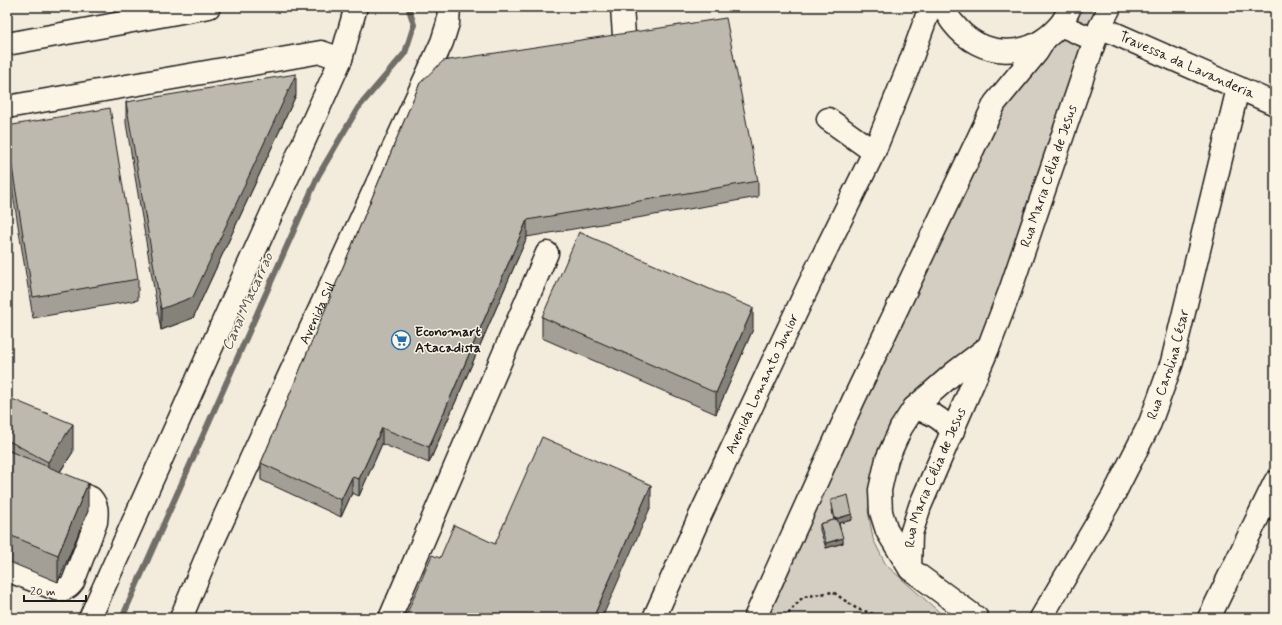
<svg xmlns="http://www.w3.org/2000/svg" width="1282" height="625" viewBox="0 0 1282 625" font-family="Mynerve,sans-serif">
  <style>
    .green { fill: #d3cec1; stroke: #78756e }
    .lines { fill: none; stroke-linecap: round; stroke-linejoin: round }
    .stream { stroke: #716e68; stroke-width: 6 }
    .minor-casing { stroke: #1c1c1c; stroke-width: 25 }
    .major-casing { stroke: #1c1c1c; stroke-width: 25 }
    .highway-casing { stroke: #1c1c1c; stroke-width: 25 }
    .path { stroke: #1c1c1c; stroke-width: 2.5; stroke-dasharray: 3 3; stroke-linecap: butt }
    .minor { stroke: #fcf5e5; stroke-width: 22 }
    .major { stroke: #fcf5e5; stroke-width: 22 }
    .highway { stroke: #fcf5e5; stroke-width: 22 }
    .wall { fill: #a39f96; stroke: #1c1c1c }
    .shaded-wall { fill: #85827a; stroke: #1c1c1c }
    .building { fill: #beb9ae; stroke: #1c1c1c }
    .labels { text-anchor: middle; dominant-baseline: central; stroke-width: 3; stroke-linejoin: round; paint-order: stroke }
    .street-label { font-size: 14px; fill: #1c1c1c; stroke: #fcf5e5 }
    .poi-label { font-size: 14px; font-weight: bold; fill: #1c1c1c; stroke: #fcf5e5; text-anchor: start }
    .water-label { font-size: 15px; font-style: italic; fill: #55534f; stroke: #fcf5e5 }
  </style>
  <rect width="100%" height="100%" fill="#f3ecdd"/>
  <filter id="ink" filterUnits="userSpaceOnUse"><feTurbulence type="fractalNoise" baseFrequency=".025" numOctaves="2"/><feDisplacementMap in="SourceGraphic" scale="8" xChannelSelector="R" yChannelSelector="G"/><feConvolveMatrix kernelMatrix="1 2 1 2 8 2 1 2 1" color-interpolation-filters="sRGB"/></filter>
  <g filter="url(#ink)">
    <polygon class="green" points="1065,7 1104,7 986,326 978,345 878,465 868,510 873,539 886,565 946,618 751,618 1010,87"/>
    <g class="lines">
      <polyline class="stream" points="122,618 318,176 358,108 405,53 414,25 409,9"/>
      <defs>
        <g id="minor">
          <polyline points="622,7 625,50"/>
          <path id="s1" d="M1100,27L1275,104"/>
          <polyline points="7,107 321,52 341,59"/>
          <polyline points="828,119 874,152"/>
          <path d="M914,408C932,413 939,417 953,431"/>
          <path d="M7,465L91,498C98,506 97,512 96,522L73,582C68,589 64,590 56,589L7,570"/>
          <path id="s2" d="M910,569L911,534L920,506L989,346L1010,291L1095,40L1100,27L1110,7"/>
          <polyline points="90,618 341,59 356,7"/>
          <path id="s3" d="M181,618L211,546L442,42L448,23L449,7"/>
          <polyline points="390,618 547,253"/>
          <polyline points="977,618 910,569 887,531 881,512 880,490 887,459 901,428 914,408 955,372 988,347"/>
          <path id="s4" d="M1041,618L1113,496L1150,423L1172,362L1238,88"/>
          <polyline points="1209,618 1275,482"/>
        </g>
        <g id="major">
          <path d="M944,7C947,12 949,19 953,23C981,59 1029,60 1059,26C1064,21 1067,13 1070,7"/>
          <polyline points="1060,25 1095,40"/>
          <path id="s5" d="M654,618L699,518L816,270L874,152L908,68L930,7"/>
          <polyline points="755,618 853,401 995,103 1037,52 1045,39"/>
        </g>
        <polyline id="highway" points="7,44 209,7"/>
      </defs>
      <use href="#minor" class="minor-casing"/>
      <use href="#major" class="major-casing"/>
      <use href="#highway" class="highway-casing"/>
      <polyline class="path" points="784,618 803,597 833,592 857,609 888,618"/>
      <use href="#minor" class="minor"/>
      <use href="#major" class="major"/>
      <use href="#highway" class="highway"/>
    </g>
    <g class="wall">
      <polygon points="420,83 758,181 758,197 527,237 429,463 382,444 359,496 352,493 341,517 261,480 261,463"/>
      <polygon points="296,95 193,318 161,330 126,123 126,102"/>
      <polygon points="7,126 138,279 138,300 33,318 7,157"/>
      <polygon points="542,317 753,329 716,414 542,338"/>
      <polygon points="7,397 73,452 60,472 88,511 58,582 7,561"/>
      <polygon points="831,500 852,520 839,523 843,543 826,548 820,530 820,524 834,520 831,505"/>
    </g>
    <g class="shaded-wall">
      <polygon points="296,74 296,95 193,318 161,330 161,309"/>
      <polygon points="527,220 527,237 429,463 429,447"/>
      <polygon points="753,308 753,329 716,414 716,393"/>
      <polygon points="73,424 73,452 48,489 48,462"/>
      <polygon points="382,428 382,444 359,496 359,479"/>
      <polygon points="352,477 352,493 341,517 341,500"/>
      <polygon points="88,483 88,511 58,582 58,555"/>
      <polygon points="651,485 651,506 602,618 593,618"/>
      <polygon points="852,514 852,520 835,524 835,519"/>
      <polygon points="843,538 843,543 826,548 826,543"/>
    </g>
    <g class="building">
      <polygon points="726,18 758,181 527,220 429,447 382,428 359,479 352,477 341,500 261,463 420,83 443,61"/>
      <polygon points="296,74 193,297 161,309 126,102"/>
      <polygon points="110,108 138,279 33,297 7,136 7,126"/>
      <polygon points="579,232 753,308 716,393 542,317"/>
      <polygon points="7,397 73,424 48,462 7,440"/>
      <polygon points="542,437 651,485 593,618 405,618 432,555 440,558 454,525 495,544"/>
      <polygon points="7,450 88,483 58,555 7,534"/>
      <polygon points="848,495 852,514 835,519 831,500"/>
      <polygon points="837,519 843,538 826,543 820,524"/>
    </g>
  </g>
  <defs>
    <symbol id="supermarket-ring" viewBox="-11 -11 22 22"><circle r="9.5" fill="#fcf5e5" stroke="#1f6fb2" stroke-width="1.5"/><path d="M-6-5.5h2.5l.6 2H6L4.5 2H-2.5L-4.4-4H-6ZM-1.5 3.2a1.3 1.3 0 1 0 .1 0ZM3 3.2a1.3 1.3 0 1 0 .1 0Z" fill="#1f6fb2"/></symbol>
  </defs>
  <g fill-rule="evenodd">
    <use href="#supermarket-ring" x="390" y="329" width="22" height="22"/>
  </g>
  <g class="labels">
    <g class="street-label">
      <text stroke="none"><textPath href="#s1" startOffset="95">Travessa da Lavanderia</textPath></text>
      <text stroke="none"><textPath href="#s2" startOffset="419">Rua Maria Célia de Jesus</textPath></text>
      <text stroke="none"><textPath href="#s3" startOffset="334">Avenida Sul</textPath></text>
      <text stroke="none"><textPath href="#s4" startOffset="285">Rua Carolina César</textPath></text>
      <text stroke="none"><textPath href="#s5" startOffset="258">Avenida Lomanto Junior</textPath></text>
      <text stroke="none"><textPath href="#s2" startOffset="96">Rua Maria Célia de Jesus</textPath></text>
    </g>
    <g class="poi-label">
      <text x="415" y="332">Economart<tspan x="415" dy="16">Atacadista</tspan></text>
    </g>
    <g class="water-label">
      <text transform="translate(248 302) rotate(-66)">Canal Macarrão</text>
    </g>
  </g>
  <rect width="1282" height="625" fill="none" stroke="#fcf5e5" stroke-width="24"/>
  <rect x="12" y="12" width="1258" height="601" fill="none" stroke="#1c1c1c" stroke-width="1.5" filter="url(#ink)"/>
  <path d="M24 595v6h62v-6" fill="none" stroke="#1c1c1c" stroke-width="2"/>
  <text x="30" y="595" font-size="12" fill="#1c1c1c" stroke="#fcf5e5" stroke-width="3" paint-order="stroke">20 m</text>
</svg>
